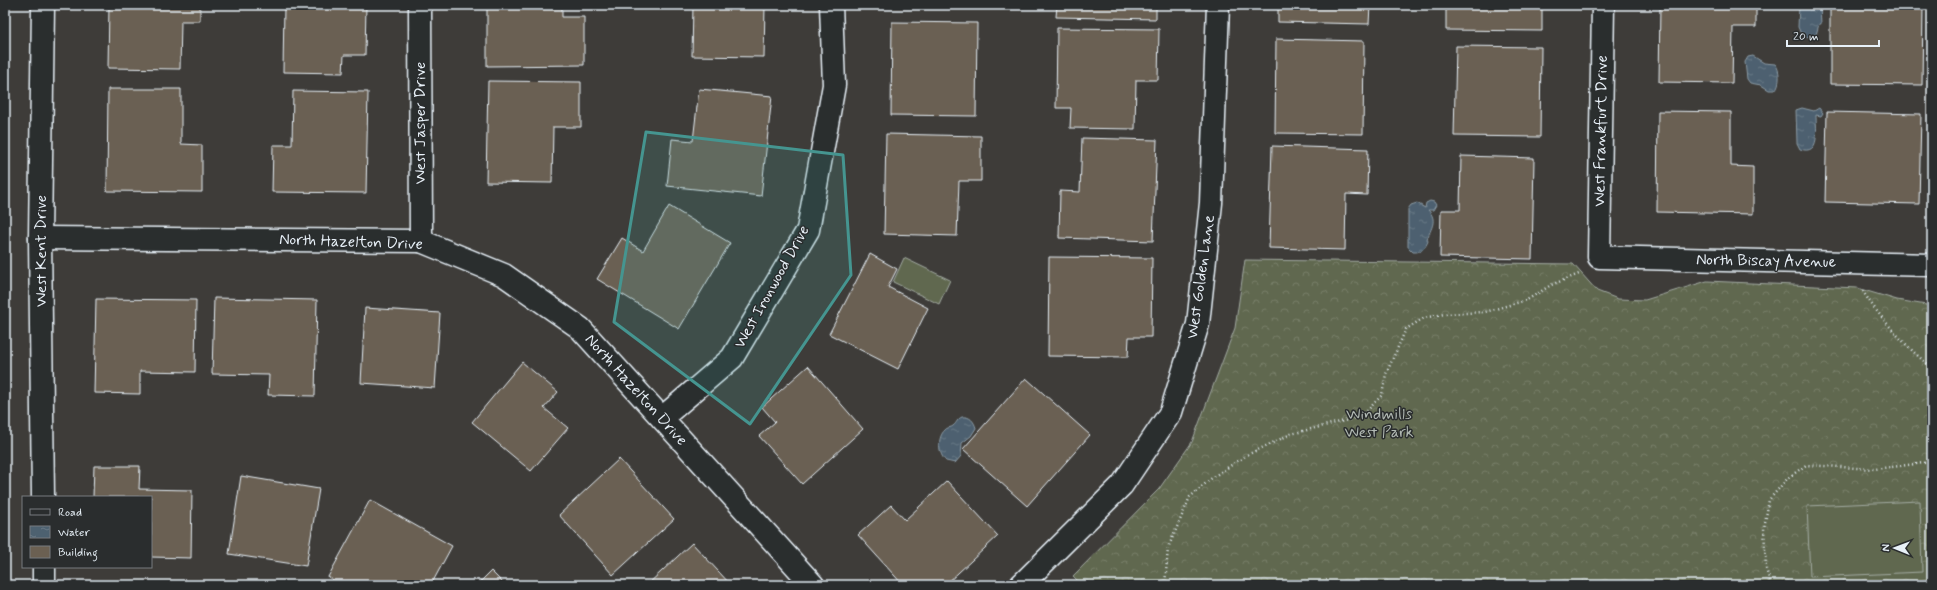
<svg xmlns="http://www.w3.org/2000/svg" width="1937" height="590" viewBox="0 0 1937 590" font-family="Mynerve,sans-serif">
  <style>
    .forest { fill: url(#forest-crowns); stroke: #a4aca4 }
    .garden { fill: #60684f; stroke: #a4aca4 }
    .water { fill: url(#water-ripples); stroke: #8b9ba6 }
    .building { fill: #6b6052; stroke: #e8f1f8 }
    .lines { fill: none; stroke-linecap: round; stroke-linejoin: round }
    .minor-casing { stroke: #e8f1f8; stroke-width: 25 }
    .path { stroke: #e8f1f8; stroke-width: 2.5; stroke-dasharray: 1 3; stroke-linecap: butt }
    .minor { stroke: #2a2d2e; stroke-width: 22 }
    .marked { fill: #459590; fill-opacity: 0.2; stroke: #459590; stroke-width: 3; stroke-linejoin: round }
    .labels { text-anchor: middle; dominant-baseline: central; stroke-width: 3; stroke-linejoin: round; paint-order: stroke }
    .street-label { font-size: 16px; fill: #e8f1f8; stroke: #2a2d2e }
    .park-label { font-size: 16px; fill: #b2bab4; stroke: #2a2d2e }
  </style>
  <defs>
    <pattern id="forest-crowns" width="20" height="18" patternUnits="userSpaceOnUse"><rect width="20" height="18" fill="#60684f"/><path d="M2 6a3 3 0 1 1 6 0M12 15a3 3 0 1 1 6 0" fill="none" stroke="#777e69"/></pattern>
    <pattern id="water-ripples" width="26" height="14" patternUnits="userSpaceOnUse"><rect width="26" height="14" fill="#4d6170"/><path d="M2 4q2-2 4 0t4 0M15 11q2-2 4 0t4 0" fill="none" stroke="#677885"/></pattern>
  </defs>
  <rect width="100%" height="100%" fill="#3e3c39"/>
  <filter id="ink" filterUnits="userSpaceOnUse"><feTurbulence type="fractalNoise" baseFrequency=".025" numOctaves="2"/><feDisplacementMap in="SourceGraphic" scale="8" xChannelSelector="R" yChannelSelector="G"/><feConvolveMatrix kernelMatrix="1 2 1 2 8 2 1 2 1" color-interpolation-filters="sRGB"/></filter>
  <g filter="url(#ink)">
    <polygon class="forest" points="1245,260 1573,264 1597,291 1618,299 1645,300 1707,281 1857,288 1897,300 1932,306 1932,585 1082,585 1073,576 1159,489 1192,442 1235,328"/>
    <g class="garden">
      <polygon points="904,258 950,280 939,304 893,282"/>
      <polygon points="1920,501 1922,572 1810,577 1807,506"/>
    </g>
    <g class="water">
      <polygon points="1799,5 1820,5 1821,24 1819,24 1816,35 1809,37 1801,34 1798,27"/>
      <path d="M1753,56L1764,63L1775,64C1780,69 1781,84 1775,90H1769L1761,85L1750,83L1747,79L1745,62L1748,57Z"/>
      <path d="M1802,108L1814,111L1819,108L1823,113L1821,116L1816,115C1816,129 1821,156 1800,149L1797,143L1796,110Z"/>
      <path d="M1430,201L1434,202L1436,205L1433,210H1428C1438,220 1431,228 1427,239L1428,241C1426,247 1421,253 1413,252L1408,247V209L1411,205L1417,203L1425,208L1426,203Z"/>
      <path d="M962,417C970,416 974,421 976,428L971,436L962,443L961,456L955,463L946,461C938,454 937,437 945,430C947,427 951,428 953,426C957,423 957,419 962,417Z"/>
    </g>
    <g class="building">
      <polygon points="109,5 200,5 200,21 181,21 180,69 108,68"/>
      <polygon points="284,5 366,5 365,55 344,55 343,73 283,72"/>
      <polygon points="487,5 562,5 562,17 584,17 584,65 487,66"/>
      <polygon points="693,5 765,5 764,57 692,56"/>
      <polygon points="1057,5 1156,5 1156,19 1056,17"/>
      <polygon points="1278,5 1370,5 1369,24 1278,22"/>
      <polygon points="1446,5 1542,5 1542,31 1446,30"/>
      <polygon points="1660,5 1756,5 1756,27 1733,27 1732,83 1659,82"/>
      <polygon points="1830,5 1923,5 1922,85 1830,84"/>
      <polygon points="892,22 977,23 976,116 891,115"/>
      <polygon points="1057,28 1159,29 1158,80 1136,80 1135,129 1070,128 1071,108 1056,108"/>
      <polygon points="1276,39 1364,41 1363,134 1275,133"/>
      <polygon points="1456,46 1541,47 1540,137 1454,136"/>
      <polygon points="488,81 581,82 581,127 553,127 552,183 486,182"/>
      <polygon points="108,89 181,89 181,144 202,145 202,192 107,191"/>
      <polygon points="699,89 772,96 761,196 667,186 672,139 693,141"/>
      <polygon points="293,91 368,92 366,193 272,192 273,145 292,145"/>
      <polygon points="1658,111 1731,112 1731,166 1753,167 1753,214 1657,212"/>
      <polygon points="1827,112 1921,114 1919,204 1825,202"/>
      <polygon points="886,134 981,136 981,181 959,181 957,236 884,234"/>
      <polygon points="1082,138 1157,140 1153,241 1059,238 1060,191 1080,192"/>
      <polygon points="1272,146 1368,149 1367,195 1346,194 1345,250 1269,248"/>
      <polygon points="1461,156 1534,158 1532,259 1440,257 1441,210 1460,210"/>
      <polygon points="669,206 730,243 679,329 597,279 622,238 643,251"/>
      <polygon points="870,254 897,269 888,287 928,308 898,369 829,334"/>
      <polygon points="1049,257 1152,258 1151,337 1129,337 1128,357 1048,356"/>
      <polygon points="214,298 317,300 315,396 268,395 269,375 212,374"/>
      <polygon points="96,299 196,300 195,372 140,371 140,394 94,393"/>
      <polygon points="365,308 440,313 435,388 361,383"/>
      <polygon points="522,362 558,392 544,408 568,428 531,471 472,422"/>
      <polygon points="808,366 863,429 802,484 759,436 775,422 762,407"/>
      <polygon points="1026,378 1090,435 1027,506 963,449"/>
      <polygon points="619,459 674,519 613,575 559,515"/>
      <polygon points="94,466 140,466 139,489 192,490 191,558 151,557 151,497 93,497"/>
      <polygon points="241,476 319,489 306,566 229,554"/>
      <polygon points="947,481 998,536 945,585 903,585 858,535 891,505 905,520"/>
      <polygon points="370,500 452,546 431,585 342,585 328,577"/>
      <polygon points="692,543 731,585 647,585"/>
      <polygon points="491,571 505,585 477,585"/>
    </g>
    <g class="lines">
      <defs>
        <g id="minor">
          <polyline points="43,5 40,238 43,497"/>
          <polyline points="420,5 421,241"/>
          <polyline points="1603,5 1599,257 1932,265"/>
          <polyline points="40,238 421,241 504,275 580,328 813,585"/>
          <polyline points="662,418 732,358 808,230 834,85 831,5"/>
          <polyline points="44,567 44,585"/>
          <polyline points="1021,585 1122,485 1171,412 1198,324 1211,203 1218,5"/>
        </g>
      </defs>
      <use href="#minor" class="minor-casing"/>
      <g class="path">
        <path d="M1863,291C1874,311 1913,355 1932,367"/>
        <polyline points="1165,585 1168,548 1190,497 1213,477 1247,455 1268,445 1291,434 1352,419 1367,411 1382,395 1386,374 1406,329 1424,318 1444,314 1485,312 1527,300 1551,285 1579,274"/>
        <polyline points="1771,585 1766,569 1764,528 1769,500 1788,478 1806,465 1875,469 1932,462"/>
      </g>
      <use href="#minor" class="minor"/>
    </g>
  </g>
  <path class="marked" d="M646,132L843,155L851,275L750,424L614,322Z"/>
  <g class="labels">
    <g class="street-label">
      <text transform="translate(420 123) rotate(-90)">West Jasper Drive</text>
      <text transform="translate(1601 131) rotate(-89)">West Frankfurt Drive</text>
      <text transform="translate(351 242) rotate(2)">North Hazelton Drive</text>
      <text transform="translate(41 251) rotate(-90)">West Kent Drive</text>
      <text transform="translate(1766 261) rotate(1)">North Biscay Avenue</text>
      <text transform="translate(1201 277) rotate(-82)">West Golden Lane</text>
      <text transform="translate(772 287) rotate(-61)">West Ironwood Drive</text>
      <text transform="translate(636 390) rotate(48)">North Hazelton Drive</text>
    </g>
    <g class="park-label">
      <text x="1379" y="414">Windmills<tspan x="1379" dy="18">West Park</tspan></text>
    </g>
  </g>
  <rect width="1937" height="590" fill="none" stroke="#2a2d2e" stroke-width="20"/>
  <rect x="10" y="10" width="1917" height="570" fill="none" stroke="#e8f1f8" stroke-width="1.5" filter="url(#ink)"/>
  <rect x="22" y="496" width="130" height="72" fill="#2a2d2e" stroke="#767b7f"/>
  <rect x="30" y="509" width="20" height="6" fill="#2a2d2e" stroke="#767b7f"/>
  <text x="58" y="516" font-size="12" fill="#e8f1f8">Road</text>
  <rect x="30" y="526" width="20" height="12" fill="url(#water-ripples)" stroke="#767b7f"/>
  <text x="58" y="536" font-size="12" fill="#e8f1f8">Water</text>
  <rect x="30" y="546" width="20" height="12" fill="#6b6052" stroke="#767b7f"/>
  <text x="58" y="556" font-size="12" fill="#e8f1f8">Building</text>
  <g transform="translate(1895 548) rotate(271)" stroke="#2a2d2e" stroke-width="3" paint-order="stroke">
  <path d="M0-3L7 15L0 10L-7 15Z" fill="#e8f1f8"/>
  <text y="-6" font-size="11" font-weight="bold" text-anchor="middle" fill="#e8f1f8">N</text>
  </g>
  <path d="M1787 40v6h92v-6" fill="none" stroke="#e8f1f8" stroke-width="2"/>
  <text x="1793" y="40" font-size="12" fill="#e8f1f8" stroke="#2a2d2e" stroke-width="3" paint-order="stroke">20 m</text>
</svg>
